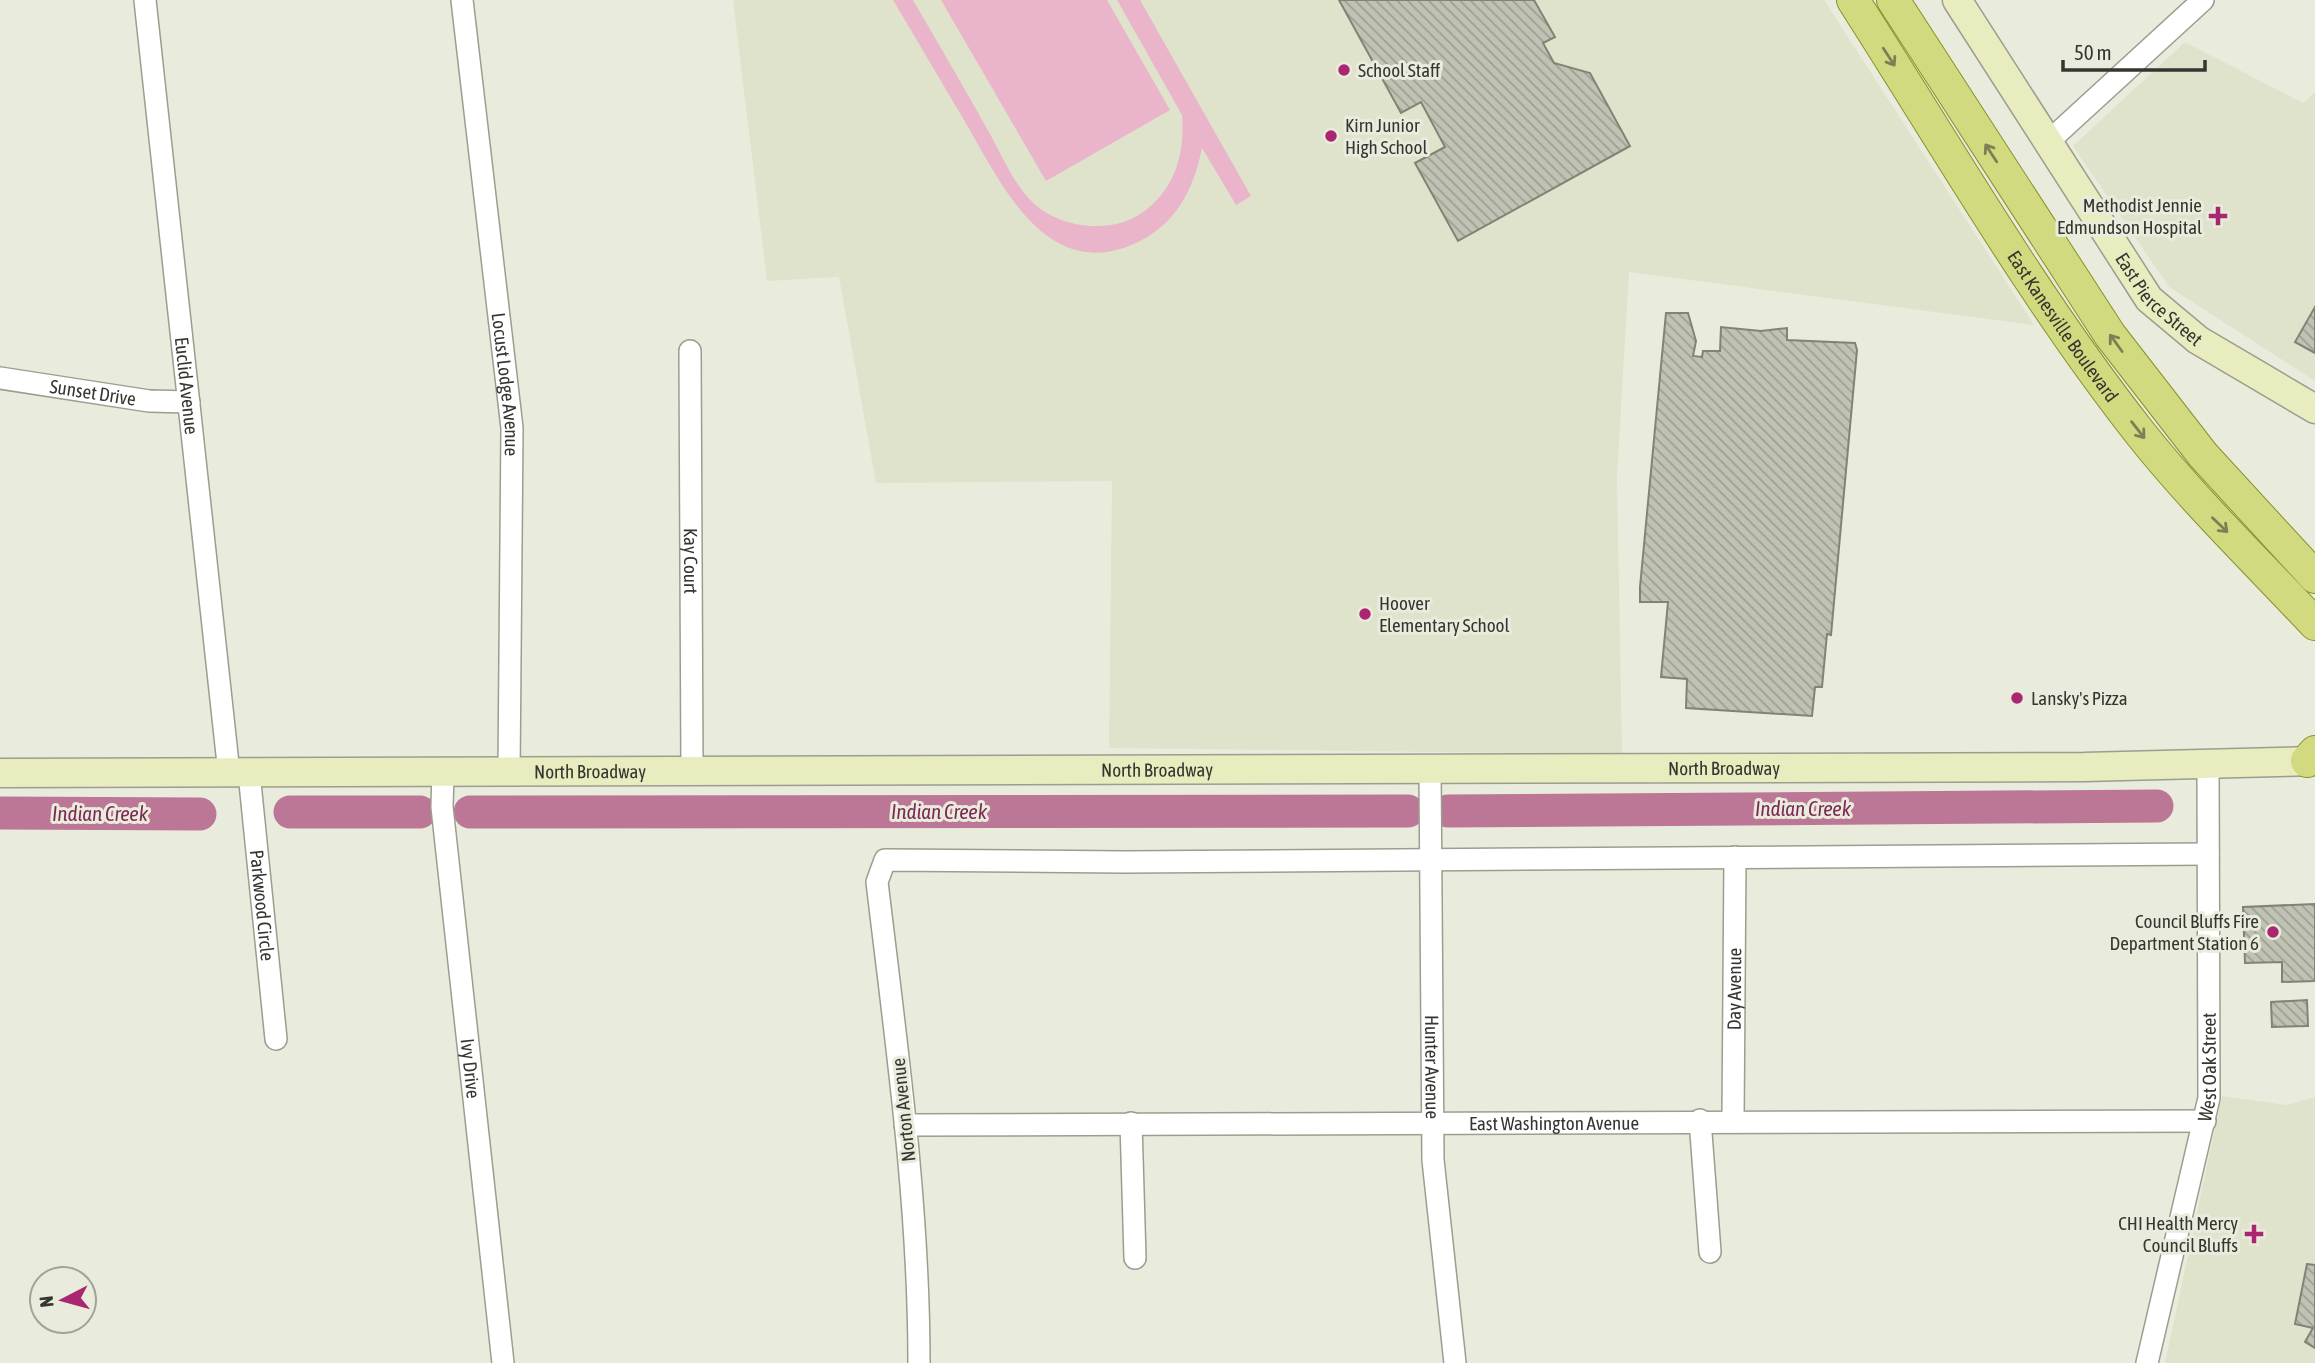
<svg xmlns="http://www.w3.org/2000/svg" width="2315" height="1363" viewBox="0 0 2315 1363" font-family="'Asap Condensed',sans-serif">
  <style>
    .built { fill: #dfe3cb }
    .garden { fill: #eab5cb }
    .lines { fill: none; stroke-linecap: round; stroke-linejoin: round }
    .river { stroke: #bc7696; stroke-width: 33 }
    .building { fill: url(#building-back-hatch); stroke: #818375; stroke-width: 2 }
    .street-casing { stroke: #9b9e8f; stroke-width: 24 }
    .secondary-casing { stroke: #9b9e8f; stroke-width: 31 }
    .primary-casing { stroke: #88902c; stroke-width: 34 }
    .street { stroke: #fff; stroke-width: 21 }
    .secondary { stroke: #e8ecbf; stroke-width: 28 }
    .primary { stroke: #d2da7f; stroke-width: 32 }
    .oneway { stroke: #7c8054 }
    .poi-dot { fill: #aa2670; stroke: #e9ecdc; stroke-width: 2.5 }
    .labels { text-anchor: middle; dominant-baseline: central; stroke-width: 6; stroke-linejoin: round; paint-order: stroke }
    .poi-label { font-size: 19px; fill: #353630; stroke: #e9ecdc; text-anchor: start }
    .street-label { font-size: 19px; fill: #353630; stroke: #e9ecdc }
    .water-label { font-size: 21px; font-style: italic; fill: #7d2955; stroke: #e9ecdc }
  </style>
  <defs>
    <pattern id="building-back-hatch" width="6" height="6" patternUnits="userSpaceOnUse" patternTransform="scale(1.75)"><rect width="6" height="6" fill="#c0c3b4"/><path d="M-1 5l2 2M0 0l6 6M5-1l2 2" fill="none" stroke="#9d9f93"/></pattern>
  </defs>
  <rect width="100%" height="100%" fill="#e9ecdc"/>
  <g class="built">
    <polygon points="733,0 1824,0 2034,325 1629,272 1617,476 1622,754 1109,748 1112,481 876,483 839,277 767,281"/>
    <polygon points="2185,42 2303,103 2315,92 2315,381 2169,287 2073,146"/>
    <polygon points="2222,1096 2287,1105 2315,1097 2315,1363 2165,1363"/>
  </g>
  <g class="garden">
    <path d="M893,0H913C939,45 965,89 990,134C1001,154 1011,177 1025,194C1052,229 1112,237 1146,210C1176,186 1185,152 1182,115L1117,0H1140L1251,196L1236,205L1202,148C1193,191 1176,225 1134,244C1044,283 1000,181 964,120C940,80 917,40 893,0Z"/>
    <polygon points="941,0 1107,0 1170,110 1046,181"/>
  </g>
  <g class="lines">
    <g class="river">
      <polyline points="1448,811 2157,806"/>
      <polyline points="290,812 420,812"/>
      <polyline points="470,812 1408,811"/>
      <polyline points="0,813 200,814"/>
    </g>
  </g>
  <g class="building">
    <polygon points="1339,0 1534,0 1555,37 1543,43 1554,63 1590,73 1630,146 1458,241 1415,163 1445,147 1421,102 1401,113"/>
    <polygon points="2315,307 2315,353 2295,342"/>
    <polygon points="1666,313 1688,313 1696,341 1693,356 1702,357 1703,351 1720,351 1721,327 1761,331 1787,328 1787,340 1855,343 1857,350 1831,635 1827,634 1822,687 1815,687 1812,716 1686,708 1687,679 1661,677 1668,602 1640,602 1640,587"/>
    <polygon points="2315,904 2315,981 2282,982 2282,962 2245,963 2243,907"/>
    <polygon points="2307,1000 2308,1026 2272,1027 2271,1002"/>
    <polygon points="2307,1264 2315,1265 2315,1348 2305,1342 2313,1328 2295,1324"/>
  </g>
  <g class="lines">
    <defs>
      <g id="street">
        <path id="s1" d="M145,0L229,773"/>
        <path id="s2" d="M462,0L512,428L509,772"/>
        <polyline points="2048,142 2203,0"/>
        <path id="s3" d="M690,351L692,771"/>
        <path id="s4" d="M0,378L149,401L189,402"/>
        <path id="s5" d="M1430,769L1433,1160L1455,1363"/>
        <path id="s6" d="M443,772L442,807L503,1363"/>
        <path id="s7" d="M249,773L276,1039"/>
        <polyline points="1700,1120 1710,1252"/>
        <path id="s8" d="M1733,1120L1735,857"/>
        <polyline points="1131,1123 1135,1258"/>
        <path id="s9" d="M905,1125L2205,1121"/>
        <path d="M919,1363C919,1202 896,1042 877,882L885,860L1124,862L2208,854"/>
        <path id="s10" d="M2147,1363L2209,1098L2208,764"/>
      </g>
      <g id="secondary">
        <path id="s11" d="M1957,0L2149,299L2198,340L2315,409"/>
        <path id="s12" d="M0,773L2084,767L2315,761"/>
      </g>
      <g id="primary">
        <path id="s13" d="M1853,0C1946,145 2033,297 2140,433C2194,501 2256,561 2315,624"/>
        <polyline points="1893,0 2110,335 2203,455 2315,577"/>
        <polyline points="2307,761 2315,752"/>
      </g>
    </defs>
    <use href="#street" class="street-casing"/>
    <use href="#secondary" class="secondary-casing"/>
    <use href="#primary" class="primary-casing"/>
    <use href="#street" class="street"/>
    <use href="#secondary" class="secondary"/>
    <use href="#primary" class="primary"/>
  </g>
  <defs><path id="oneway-shaft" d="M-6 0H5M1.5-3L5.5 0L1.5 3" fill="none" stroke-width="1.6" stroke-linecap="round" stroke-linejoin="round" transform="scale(1.75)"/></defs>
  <g class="oneway">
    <use href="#oneway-shaft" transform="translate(1889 57) rotate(57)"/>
    <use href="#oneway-shaft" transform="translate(1991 153) rotate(-123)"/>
    <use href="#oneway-shaft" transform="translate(2116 343) rotate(-126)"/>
    <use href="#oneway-shaft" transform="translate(2138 430) rotate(52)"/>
    <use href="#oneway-shaft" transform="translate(2220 525) rotate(44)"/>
  </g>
  <g class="poi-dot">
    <circle cx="1344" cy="70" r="7"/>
    <circle cx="1331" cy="136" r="7"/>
    <path d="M2214.5 205.5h7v7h7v7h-7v7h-7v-7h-7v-7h7z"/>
    <circle cx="1365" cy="614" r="7"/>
    <circle cx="2017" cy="698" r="7"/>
    <circle cx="2273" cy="932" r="7"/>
    <path d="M2250.5 1223.5h7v7h7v7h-7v7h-7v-7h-7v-7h7z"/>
  </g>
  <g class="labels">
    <g class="poi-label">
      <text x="1358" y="70">School Staff</text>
      <text x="1345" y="125">Kirn Junior<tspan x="1345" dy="22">High School</tspan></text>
      <text x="2202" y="205" text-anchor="end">Methodist Jennie<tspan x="2202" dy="22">Edmundson Hospital</tspan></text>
      <text x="1379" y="603">Hoover<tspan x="1379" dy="22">Elementary School</tspan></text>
      <text x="2031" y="698">Lansky's Pizza</text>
      <text x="2259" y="921" text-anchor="end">Council Bluffs Fire<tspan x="2259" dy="22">Department Station 6</tspan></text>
      <text x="2238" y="1223" text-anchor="end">CHI Health Mercy<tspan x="2238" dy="22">Council Bluffs</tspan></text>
    </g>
    <g class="street-label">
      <text stroke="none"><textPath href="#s11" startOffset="362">East Pierce Street</textPath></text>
      <text stroke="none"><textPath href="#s13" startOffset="388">East Kanesville Boulevard</textPath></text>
      <text stroke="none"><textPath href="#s2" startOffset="387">Locust Lodge Avenue</textPath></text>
      <text stroke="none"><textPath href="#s1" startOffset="388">Euclid Avenue</textPath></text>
      <text stroke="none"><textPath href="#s4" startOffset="94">Sunset Drive</textPath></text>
      <text stroke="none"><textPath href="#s3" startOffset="210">Kay Court</textPath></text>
      <text stroke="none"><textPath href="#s12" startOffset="1724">North Broadway</textPath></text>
      <text stroke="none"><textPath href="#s12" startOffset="1157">North Broadway</textPath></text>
      <text stroke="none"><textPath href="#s12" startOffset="590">North Broadway</textPath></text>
      <text stroke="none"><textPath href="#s7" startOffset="133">Parkwood Circle</textPath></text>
      <text stroke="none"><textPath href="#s8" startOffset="131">Day Avenue</textPath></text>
      <text stroke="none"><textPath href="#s5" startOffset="298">Hunter Avenue</textPath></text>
      <text stroke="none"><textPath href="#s10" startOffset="303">West Oak Street</textPath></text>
      <text stroke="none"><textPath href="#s6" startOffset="298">Ivy Drive</textPath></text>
      <text transform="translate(903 1110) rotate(-96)">Norton Avenue</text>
      <text stroke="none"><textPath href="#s9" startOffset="649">East Washington Avenue</textPath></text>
    </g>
    <g class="water-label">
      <text x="1803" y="808">Indian Creek</text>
      <text x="939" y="811">Indian Creek</text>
      <text x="100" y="813">Indian Creek</text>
    </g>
  </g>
  <g transform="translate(63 1300) rotate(264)"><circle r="33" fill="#e9ecdc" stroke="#a1a397" stroke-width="2"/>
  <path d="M0-5L12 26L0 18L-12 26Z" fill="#aa2670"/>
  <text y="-10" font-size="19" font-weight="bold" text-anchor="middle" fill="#353630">N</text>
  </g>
  <path d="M2063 60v10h142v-10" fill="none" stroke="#353630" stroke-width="3.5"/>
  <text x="2074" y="60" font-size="21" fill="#353630" stroke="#e9ecdc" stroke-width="5" paint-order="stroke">50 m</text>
</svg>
